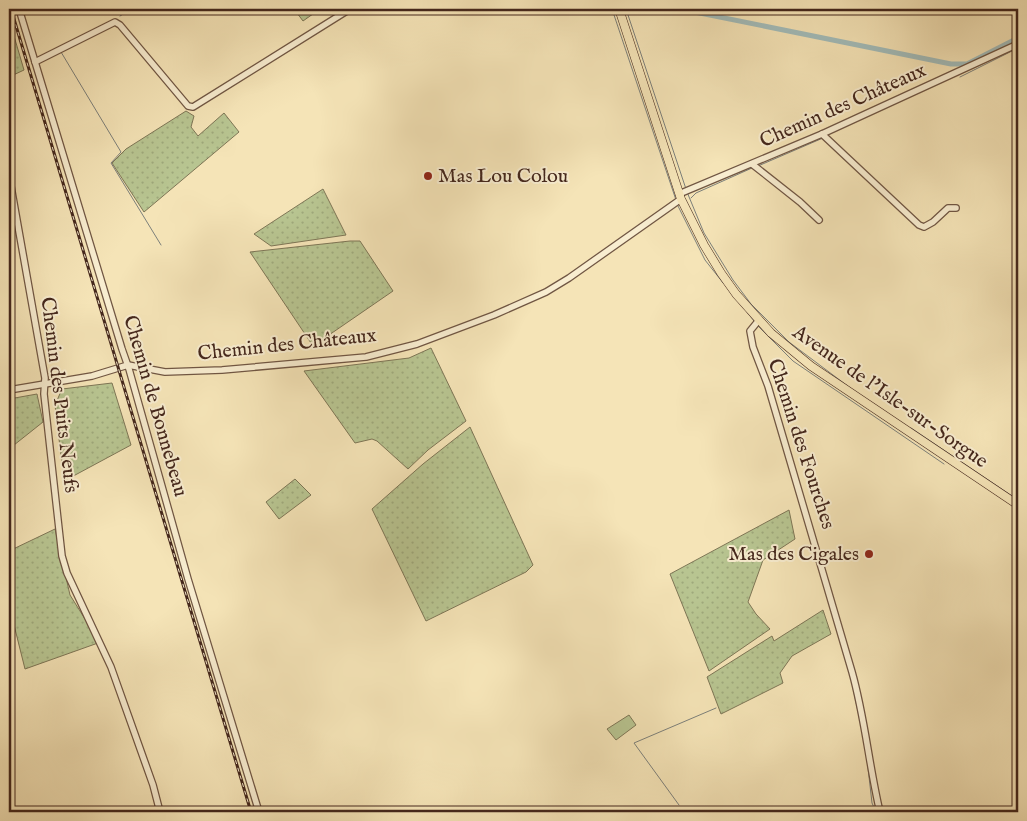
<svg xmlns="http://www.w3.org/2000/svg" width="1027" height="821" viewBox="0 0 1027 821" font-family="'IM FELL English',serif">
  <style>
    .grass { fill: url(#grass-dots); stroke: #7e7656 }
    .pitch { fill: #b8c591; stroke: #7e7656 }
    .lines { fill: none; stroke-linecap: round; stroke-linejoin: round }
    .stream { stroke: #7c807b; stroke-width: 1 }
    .canal { stroke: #a2bcba; stroke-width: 5 }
    .minor-casing { stroke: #705643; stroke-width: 8 }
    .major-casing { stroke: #44271c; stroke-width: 9 }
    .minor { stroke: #f8edd0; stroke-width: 5.5 }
    .major { stroke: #f5e4b7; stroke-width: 8 }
    .rail-casing { stroke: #44271c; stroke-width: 3 }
    .rail { stroke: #f8edd0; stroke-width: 1; stroke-dasharray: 4; stroke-linecap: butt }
    .poi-dot { fill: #8f2418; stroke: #f8edd0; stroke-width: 2 }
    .labels { text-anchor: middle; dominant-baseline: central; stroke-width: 4; stroke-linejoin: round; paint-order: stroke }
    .street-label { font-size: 20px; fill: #44271c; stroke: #f8edd0 }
    .poi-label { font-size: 20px; fill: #44271c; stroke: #f8edd0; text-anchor: start }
  </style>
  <defs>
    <pattern id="grass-dots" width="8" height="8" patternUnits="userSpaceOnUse" patternTransform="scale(1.25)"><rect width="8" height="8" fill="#b8c591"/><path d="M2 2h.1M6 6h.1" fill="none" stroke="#9fa97c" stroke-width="1.8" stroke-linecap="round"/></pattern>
  </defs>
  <rect width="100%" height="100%" fill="#f5e4b7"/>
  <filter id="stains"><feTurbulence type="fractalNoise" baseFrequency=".004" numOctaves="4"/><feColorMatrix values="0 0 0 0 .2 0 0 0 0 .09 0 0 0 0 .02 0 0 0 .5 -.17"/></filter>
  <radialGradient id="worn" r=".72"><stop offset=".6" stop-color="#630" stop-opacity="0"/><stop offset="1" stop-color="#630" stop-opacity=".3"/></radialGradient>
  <g class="grass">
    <polygon points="294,9 320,9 303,21"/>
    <polygon points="9,19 24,70 9,77"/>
    <polygon points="186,111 194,116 191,127 198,136 224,113 239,132 144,212 112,163 126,149"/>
    <polygon points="323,189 346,235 271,246 254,234"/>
    <polygon points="350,241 360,241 393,291 313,346 250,252"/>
    <polygon points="431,348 466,421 428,450 408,469 377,441 372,439 355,443 304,371 409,358"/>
    <polygon points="112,383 131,445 64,481 55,405 62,389"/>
    <polygon points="37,394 43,422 9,449 9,399"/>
    <polygon points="470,427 533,565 526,572 426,621 372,509 423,464"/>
    <polygon points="295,479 311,495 279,519 266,502"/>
    <polygon points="789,510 795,539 763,560 748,602 756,614 770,629 709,671 670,574"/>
    <polygon points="55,529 70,595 90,627 98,643 25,669 11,613 9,613 9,551"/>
    <polygon points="823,610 831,634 792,656 780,673 783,683 721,714 707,677 772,636 774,641"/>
  </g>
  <polygon class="pitch" points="629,715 636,725 616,740 607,729"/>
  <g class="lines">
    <g class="stream">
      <polyline points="612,9 676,200"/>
      <polyline points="626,9 686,189"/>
      <polyline points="120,16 132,9"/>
      <polyline points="61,52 121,152 111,163 161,245"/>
      <polyline points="960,77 1018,48"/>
      <polyline points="758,166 823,138"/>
      <polyline points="687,192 704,233 733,280 751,304 789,342 853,390"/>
      <polyline points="691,198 696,193 752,168"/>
      <polyline points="677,204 705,260 724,284"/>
      <polyline points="743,307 754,321"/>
      <polyline points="758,326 793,361 944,464"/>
      <polyline points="911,428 1018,500"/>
      <polyline points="853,688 860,721"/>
      <polyline points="867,759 872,803 876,812"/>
      <polyline points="679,805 634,743 716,708"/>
    </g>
    <polyline class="canal" points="680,9 951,64 967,64 1018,38"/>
    <defs>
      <g id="minor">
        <polyline points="19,9 122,349 129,369 188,579 259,812"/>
        <polyline points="35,62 115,22 120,25 188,106 193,107 350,9"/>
        <polyline points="822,134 919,225 924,227 933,222 948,208 956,208"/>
        <polyline points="752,164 800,202 819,220"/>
        <polyline points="9,175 45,378 44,394 62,556 67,573 111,667 153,785 160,812"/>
        <polyline points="679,194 822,134 1018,44"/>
        <path d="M759,320L750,331L753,347L768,386L852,672C865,718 869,766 880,812"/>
        <polyline points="9,390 92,376 128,365 165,372 222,370 366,357 417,344 494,315 546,292 569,278 681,199"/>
      </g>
      <polyline id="major" points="619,9 681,199 704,245 721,273 736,294 771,333 811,366 1018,505"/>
    </defs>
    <use href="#minor" class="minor-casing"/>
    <use href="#major" class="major-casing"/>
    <use href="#minor" class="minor"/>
    <use href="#major" class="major"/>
    <defs>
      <polyline id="rail" points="11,9 251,812"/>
    </defs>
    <use href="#rail" class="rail-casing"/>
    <use href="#rail" class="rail"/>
  </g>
  <g class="poi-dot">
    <circle cx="428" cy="176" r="5"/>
    <circle cx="869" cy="554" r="5"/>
  </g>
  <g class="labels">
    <g class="street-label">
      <text transform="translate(843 106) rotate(-24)">Chemin des Châteaux</text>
      <text transform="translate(287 345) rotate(-6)">Chemin des Châteaux</text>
      <text transform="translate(59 395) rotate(83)">Chemin des Puits Neufs</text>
      <text transform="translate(890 397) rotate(35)">Avenue de l'Isle-sur-Sorgue</text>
      <text transform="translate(155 406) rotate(74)">Chemin de Bonnebeau</text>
      <text transform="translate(801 444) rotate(72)">Chemin des Fourches</text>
    </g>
    <g class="poi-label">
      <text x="438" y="176">Mas Lou Colou</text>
      <text x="859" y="554" text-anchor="end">Mas des Cigales</text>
    </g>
  </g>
  <rect width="1027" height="821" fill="none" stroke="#f5e4b7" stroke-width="30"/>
  <rect x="10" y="10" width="1007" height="801" fill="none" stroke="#44271c" stroke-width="2.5"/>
  <rect x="15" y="15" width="997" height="791" fill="none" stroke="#44271c"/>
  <rect width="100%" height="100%" filter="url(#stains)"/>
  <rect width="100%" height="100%" fill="url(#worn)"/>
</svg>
